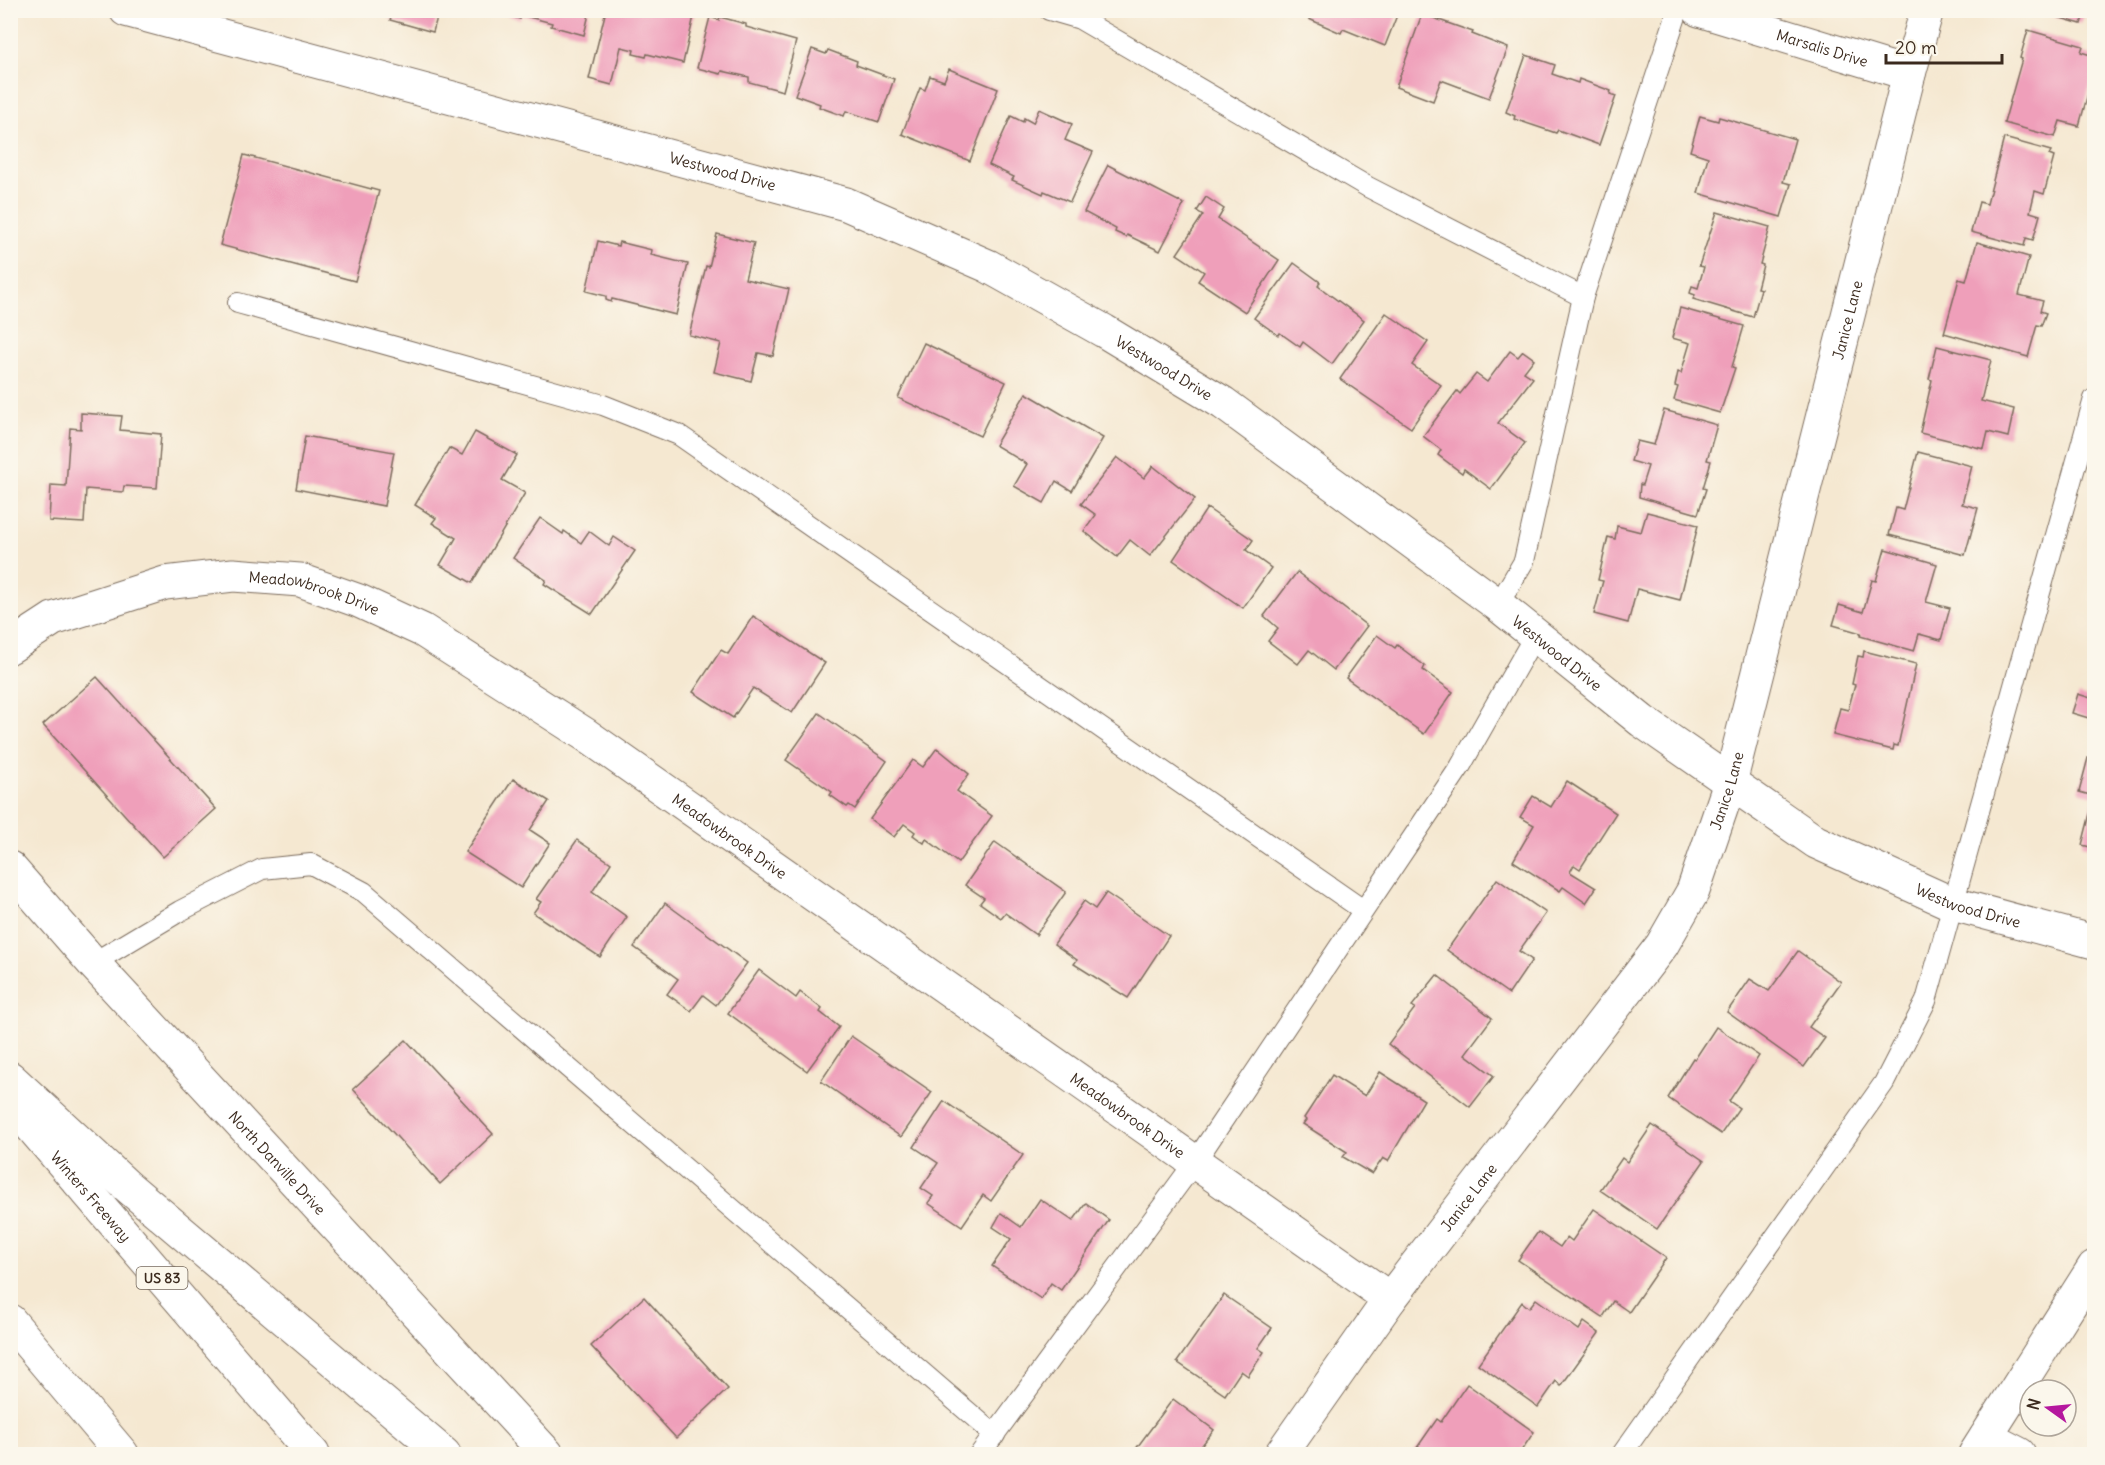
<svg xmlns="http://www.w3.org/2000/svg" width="2105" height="1465" viewBox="0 0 2105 1465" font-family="Delius,sans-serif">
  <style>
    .building { fill: #ef9fba }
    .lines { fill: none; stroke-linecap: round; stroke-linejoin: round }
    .lane-casing { stroke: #7c6c5d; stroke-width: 22 }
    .street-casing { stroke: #7c6c5d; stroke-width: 35 }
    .secondary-casing { stroke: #7c6c5d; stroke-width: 35 }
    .highway-casing { stroke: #7c6c5d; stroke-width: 35 }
    .lane { stroke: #fff; stroke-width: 20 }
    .street { stroke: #fff; stroke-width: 33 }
    .secondary { stroke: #fff; stroke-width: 33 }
    .highway { stroke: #fff; stroke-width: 33 }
    .labels { text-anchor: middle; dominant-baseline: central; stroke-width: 4.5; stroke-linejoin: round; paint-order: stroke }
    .shield { fill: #fbf7ec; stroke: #75685c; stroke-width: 1.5 }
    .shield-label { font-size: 14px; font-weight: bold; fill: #3b2a1e }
    .street-label { font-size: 15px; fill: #3b2a1e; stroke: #fbf7ec }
  </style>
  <rect width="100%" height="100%" fill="#fbf7ec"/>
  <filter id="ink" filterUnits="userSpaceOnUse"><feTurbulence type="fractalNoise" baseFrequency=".0167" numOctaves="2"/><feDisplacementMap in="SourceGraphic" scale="12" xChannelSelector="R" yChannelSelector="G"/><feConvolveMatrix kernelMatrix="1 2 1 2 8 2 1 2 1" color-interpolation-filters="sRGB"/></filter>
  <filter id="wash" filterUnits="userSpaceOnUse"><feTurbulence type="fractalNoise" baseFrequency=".008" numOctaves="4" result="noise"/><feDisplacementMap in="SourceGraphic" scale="24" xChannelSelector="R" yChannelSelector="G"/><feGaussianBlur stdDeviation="1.35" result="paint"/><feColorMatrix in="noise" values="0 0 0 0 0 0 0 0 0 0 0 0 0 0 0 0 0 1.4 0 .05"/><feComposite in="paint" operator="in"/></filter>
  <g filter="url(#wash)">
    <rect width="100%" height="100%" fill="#f5e8d1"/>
    <g id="blocks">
      <g class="building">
        <polygon points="393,10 439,10 433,32 390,20"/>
        <polygon points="500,10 590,10 584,35 551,26 552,23 521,15 520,19 499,13"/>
        <polygon points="606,10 687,10 695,12 683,63 647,54 646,57 633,54 634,50 621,47 612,85 589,79"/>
        <polygon points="1304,10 1399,10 1385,46 1343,29 1341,33 1302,16"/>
        <polygon points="2034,10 2085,10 2081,24"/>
        <polygon points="1422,14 1473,32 1472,34 1508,48 1489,98 1441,80 1433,101 1396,87"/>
        <polygon points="710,17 719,20 720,17 746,24 746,27 796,41 783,91 749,82 749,77 722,71 721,74 697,68"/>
        <polygon points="2028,30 2083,46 2081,52 2094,56 2094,72 2079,126 2060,121 2055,137 2004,123 2022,59 2020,58"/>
        <polygon points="812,49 826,54 828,50 857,61 856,65 894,79 879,122 846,111 844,116 819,107 820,104 795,95"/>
        <polygon points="1526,55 1555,65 1552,74 1578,83 1579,79 1611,91 1610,94 1616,96 1599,145 1558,130 1556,133 1514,119 1515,116 1506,112"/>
        <polygon points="949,69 998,89 970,161 902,134 920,88 925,90 930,76 944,81"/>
        <polygon points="1039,109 1072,124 1065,140 1093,152 1070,202 1044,191 1043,194 1012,180 1014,177 989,165 1011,116 1023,122 1024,118 1033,123"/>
        <polygon points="1700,116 1718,121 1719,117 1795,139 1783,182 1791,184 1781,217 1698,193 1708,157 1690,151"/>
        <polygon points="2004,138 2051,151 2049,155 2054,157 2044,194 2035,191 2030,212 2040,215 2033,240 2026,238 2024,246 1971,232 1979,202 1987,204"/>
        <polygon points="244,155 379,191 355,281 220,245"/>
        <polygon points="1108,165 1184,204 1160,251 1127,235 1126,237 1115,232 1116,229 1084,212"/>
        <polygon points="1206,197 1224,209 1218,219 1279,260 1245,312 1198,281 1204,272 1177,254 1203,215 1197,211"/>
        <polygon points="1717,212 1770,227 1760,264 1763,265 1757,288 1761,289 1753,317 1693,299 1695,295 1690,293 1692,286 1698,288 1704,267 1699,266"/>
        <polygon points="717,234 754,243 745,279 789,289 773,356 758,353 751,381 714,372 721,343 689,335 706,266 709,267"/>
        <polygon points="598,241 618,246 619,242 652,250 651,255 688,264 676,315 612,299 611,302 606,300 606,296 586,291"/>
        <polygon points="1977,242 2029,257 2019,295 2043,301 2040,311 2046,313 2041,326 2037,325 2028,357 1944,333 1959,279 1966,281"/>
        <polygon points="1294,263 1320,282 1318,286 1364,320 1332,364 1303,342 1300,347 1280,333 1278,335 1254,318"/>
        <polygon points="1680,308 1744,326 1732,367 1735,368 1720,413 1674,400 1678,387 1675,386 1678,372 1681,373 1690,343 1672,338"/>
        <polygon points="1386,313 1428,342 1412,365 1441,385 1411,428 1340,379"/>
        <polygon points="924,343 1006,382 980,436 898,398"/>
        <polygon points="1937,346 1991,360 1981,401 2014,409 2008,437 1988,432 1984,449 1920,433 1932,380 1929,379"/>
        <polygon points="1510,351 1518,357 1523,351 1534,359 1524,372 1533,378 1498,423 1525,443 1491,489 1464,469 1462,473 1438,455 1441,450 1423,436 1457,391 1460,394 1476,374 1487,382"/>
        <polygon points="1026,393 1103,438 1072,491 1056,481 1044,503 1014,486 1027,464 995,445"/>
        <polygon points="1664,410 1717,425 1707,460 1711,461 1703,488 1706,489 1698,514 1639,497 1640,484 1642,485 1648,466 1631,461 1637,441 1654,445"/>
        <polygon points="81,413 122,416 120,430 161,434 157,488 124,486 123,492 86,489 84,523 49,521 51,485 66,486 70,428 81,429"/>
        <polygon points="475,432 517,455 502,480 525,493 472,583 440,565 456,538 432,523 436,518 415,505 449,448 462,455"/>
        <polygon points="305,436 394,452 384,506 296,489"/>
        <polygon points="1918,452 1972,466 1962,504 1978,508 1965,555 1889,535 1896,508 1903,510"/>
        <polygon points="1117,457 1144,478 1153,466 1195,499 1150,556 1130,540 1117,557 1084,531 1096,515 1081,504"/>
        <polygon points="1207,508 1253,540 1246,550 1271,568 1243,608 1173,560"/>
        <polygon points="1647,512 1698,525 1680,600 1637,589 1628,623 1594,614 1603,581 1598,580 1608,537 1615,539 1617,526 1641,532"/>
        <polygon points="540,518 563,534 564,531 581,543 589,531 609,546 614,537 635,551 592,614 544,584 546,580 513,558"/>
        <polygon points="1885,549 1937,564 1926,602 1950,608 1941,640 1919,634 1914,651 1860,636 1861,633 1833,625 1839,605 1863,612 1872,580 1876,581"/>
        <polygon points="1297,572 1367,626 1334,670 1309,650 1298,664 1268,641 1278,628 1264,616"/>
        <polygon points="753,616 825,663 792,713 753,688 733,718 693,692 721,650 728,654"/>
        <polygon points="1377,635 1395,648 1397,645 1425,666 1423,670 1453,692 1424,734 1346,678"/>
        <polygon points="1864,651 1916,664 1898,746 1894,745 1893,750 1833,735 1840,708 1848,710 1855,685 1852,684 1858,656 1863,657"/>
        <polygon points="97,677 216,809 163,857 43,725"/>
        <polygon points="2078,694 2094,699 2094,726 2090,724 2092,719 2072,713"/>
        <polygon points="819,713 887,761 855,809 849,805 847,807 830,795 832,792 786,760"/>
        <polygon points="937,748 969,774 957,791 992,816 958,863 926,839 924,843 913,835 915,832 904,824 894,837 870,819 913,760 923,767"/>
        <polygon points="2088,758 2094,760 2094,796 2079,792"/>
        <polygon points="513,779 549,801 530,830 550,843 521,888 465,852"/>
        <polygon points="1567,781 1616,813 1580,869 1574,865 1570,872 1596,888 1586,903 1563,887 1560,891 1513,861 1534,825 1520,817 1533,796 1551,807"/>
        <polygon points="2094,798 2094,848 2082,845"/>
        <polygon points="577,840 611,863 592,892 627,917 600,957 533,913 541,902 536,899"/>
        <polygon points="995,842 1066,892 1036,935 1005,913 1001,918 980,903 984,898 965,885"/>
        <polygon points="1497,879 1546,913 1519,951 1532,960 1509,994 1447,950"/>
        <polygon points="1106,893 1169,936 1128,998 1074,964 1077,960 1054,944 1084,901 1095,909"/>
        <polygon points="665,903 747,963 716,1005 703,995 691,1011 667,994 678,979 634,947"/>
        <polygon points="1798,951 1841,982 1809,1027 1825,1038 1804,1067 1727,1012 1750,979 1769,991"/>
        <polygon points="759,970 796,998 800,992 822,1009 820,1012 839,1027 807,1071 728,1013"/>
        <polygon points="1437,975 1492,1018 1465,1054 1494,1076 1470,1107 1388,1044 1415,1008 1412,1006"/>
        <polygon points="1716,1027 1759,1056 1729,1101 1739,1108 1721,1134 1668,1098 1693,1058 1695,1059"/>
        <polygon points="851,1036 932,1092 901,1137 821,1081"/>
        <polygon points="406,1040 493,1134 440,1184 353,1089"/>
        <polygon points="1380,1072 1424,1100 1388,1161 1383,1158 1372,1174 1343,1157 1347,1152 1303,1124 1306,1120 1304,1118 1332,1075 1365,1096"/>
        <polygon points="944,1101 1023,1155 991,1201 983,1195 962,1226 928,1203 933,1196 921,1188 938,1163 914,1147"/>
        <polygon points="1652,1125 1704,1161 1657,1229 1600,1190 1622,1158 1627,1162"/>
        <polygon points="1040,1199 1073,1221 1086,1203 1109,1220 1061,1290 1051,1283 1041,1299 992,1266 1011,1239 993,1227 1001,1213 1021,1227"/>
        <polygon points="1594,1209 1666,1258 1629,1312 1613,1301 1603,1317 1518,1260 1538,1232 1560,1247 1567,1237 1572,1241"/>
        <polygon points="1224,1295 1272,1328 1258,1348 1264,1352 1248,1376 1241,1371 1225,1395 1177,1362"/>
        <polygon points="644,1297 728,1389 676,1438 591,1346"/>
        <polygon points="1536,1299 1579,1330 1584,1322 1599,1333 1561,1386 1556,1381 1538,1407 1478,1364 1522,1302 1529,1308"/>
        <polygon points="1467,1384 1534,1432 1519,1454 1418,1454 1414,1452 1437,1419 1441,1422"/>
        <polygon points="1173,1399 1214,1430 1195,1454 1132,1454"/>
      </g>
    </g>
  </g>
  <g filter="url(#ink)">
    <use href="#blocks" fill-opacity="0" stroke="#7c6c5d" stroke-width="1.5"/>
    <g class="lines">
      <defs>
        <g id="lane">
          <polyline points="1049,10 1080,19 1368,187 1583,297"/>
          <polyline points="238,303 603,405 679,435 1363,910"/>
          <polyline points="1498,605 1524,561 1583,297 1678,10"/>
          <polyline points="93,963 180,911 262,869 311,864 364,892 995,1435"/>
          <polyline points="980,1454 1195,1162 1460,767 1535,635"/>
          <polyline points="1622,1454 1884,1083 1926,1001 2094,399"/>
        </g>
        <g id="street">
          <path id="s1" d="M126,10L846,204L988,266L1104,331L1223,403L1498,605L1642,721L1816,842L1953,904L2094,942"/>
          <path id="s2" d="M1699,10L1909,74"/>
          <path id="s3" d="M10,647L53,619L165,583L233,575L300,580L359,601L422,630L586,735L1390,1299"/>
          <polyline points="1986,1437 2019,1454"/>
          <path id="s4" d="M1281,1454L1390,1299L1662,945L1693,891L1730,783L1909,74L1927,10"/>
        </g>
        <g id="secondary">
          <path id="s5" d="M10,868L93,963L547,1454"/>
          <polyline points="1975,1454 2094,1267"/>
        </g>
        <g id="highway">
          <polyline points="10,1078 127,1186 444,1454"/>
          <path id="s6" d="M11,1103L313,1454"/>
          <polyline points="10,1321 122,1454"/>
        </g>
      </defs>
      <use href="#lane" class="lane-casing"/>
      <use href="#street" class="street-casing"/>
      <use href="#secondary" class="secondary-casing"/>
      <use href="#highway" class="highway-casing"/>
      <use href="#lane" class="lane"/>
      <use href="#street" class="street"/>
      <use href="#secondary" class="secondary"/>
      <use href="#highway" class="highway"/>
    </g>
  </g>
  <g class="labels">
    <rect class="shield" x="136.5" y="1267" width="51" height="22" rx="4.5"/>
    <g class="shield-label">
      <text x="162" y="1278">US 83</text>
    </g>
    <g class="street-label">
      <text stroke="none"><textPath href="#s2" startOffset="129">Marsalis Drive</textPath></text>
      <text stroke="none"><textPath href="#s1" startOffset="618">Westwood Drive</textPath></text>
      <text stroke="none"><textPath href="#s4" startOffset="1290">Janice Lane</textPath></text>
      <text stroke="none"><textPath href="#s1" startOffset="1104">Westwood Drive</textPath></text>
      <text stroke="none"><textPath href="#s3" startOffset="321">Meadowbrook Drive</textPath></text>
      <text stroke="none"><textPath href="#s1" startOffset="1590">Westwood Drive</textPath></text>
      <text stroke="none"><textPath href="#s4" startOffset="804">Janice Lane</textPath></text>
      <text stroke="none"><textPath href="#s3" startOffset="807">Meadowbrook Drive</textPath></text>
      <text stroke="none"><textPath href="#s1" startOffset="2076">Westwood Drive</textPath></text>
      <text stroke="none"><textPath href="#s3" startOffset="1293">Meadowbrook Drive</textPath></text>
      <text stroke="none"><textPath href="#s5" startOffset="398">North Danville Drive</textPath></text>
      <text stroke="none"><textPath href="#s6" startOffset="123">Winters Freeway</textPath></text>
      <text stroke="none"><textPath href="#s4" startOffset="318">Janice Lane</textPath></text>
    </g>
  </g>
  <rect width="2105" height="1465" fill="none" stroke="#fbf7ec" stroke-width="36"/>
  <g transform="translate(2048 1408) rotate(285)"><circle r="28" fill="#fbf7ec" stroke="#aea59a" stroke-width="1.5"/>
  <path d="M0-4.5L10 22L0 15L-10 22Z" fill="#b5179e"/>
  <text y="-9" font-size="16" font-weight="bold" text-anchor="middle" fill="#3b2a1e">N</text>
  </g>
  <path d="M1886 54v9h116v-9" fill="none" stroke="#3b2a1e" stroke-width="3"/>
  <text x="1895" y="54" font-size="18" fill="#3b2a1e" stroke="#fbf7ec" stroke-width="4.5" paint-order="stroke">20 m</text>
</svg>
